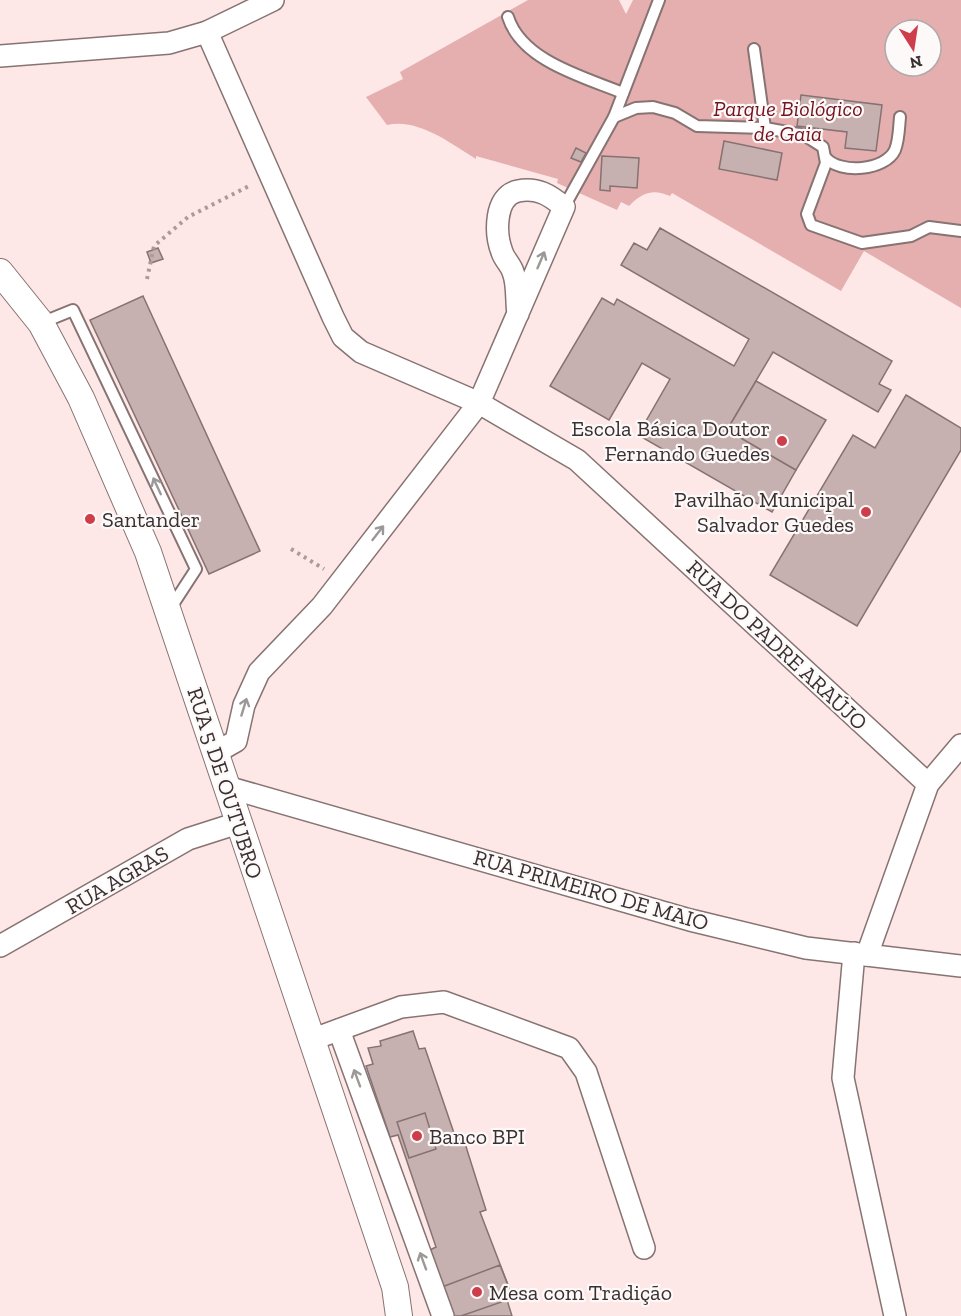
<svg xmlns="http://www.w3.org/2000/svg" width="961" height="1316" viewBox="0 0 961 1316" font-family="'Zilla Slab',serif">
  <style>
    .green { fill: #e4afae; fill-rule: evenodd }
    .building { fill: #c6b1b0; stroke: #867272; stroke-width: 1.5 }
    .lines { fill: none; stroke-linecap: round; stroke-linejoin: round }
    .service-casing { stroke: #877372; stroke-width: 14 }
    .minor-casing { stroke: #877372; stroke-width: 24 }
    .tertiary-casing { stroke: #877372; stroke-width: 28 }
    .path { stroke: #ab9a9a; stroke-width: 4; stroke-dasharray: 3 4.5; stroke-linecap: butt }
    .service { stroke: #fff; stroke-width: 10 }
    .minor { stroke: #fff; stroke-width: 21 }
    .tertiary { stroke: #fff; stroke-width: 26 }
    .oneway { stroke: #9c9898 }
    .poi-dot { fill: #cd3d4a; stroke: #fef9f9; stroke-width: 2 }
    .labels { text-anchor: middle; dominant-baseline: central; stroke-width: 4.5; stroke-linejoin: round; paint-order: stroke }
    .park-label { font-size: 22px; font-style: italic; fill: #731320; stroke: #fef9f9 }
    .poi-label { font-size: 22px; fill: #393131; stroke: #fef9f9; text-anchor: start }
    .street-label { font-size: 22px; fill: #393131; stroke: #fef9f9 }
  </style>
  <rect width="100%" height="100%" fill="#fee7e7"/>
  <path class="green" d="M528,0H619L626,14L633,0H961V308L864,251L841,291L672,193L670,196C653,188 641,193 629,206L621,202L617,210L557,183L558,179L476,156V159C451,144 419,118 387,125L366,97L403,79L400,72ZM895,30H931V66H895Z"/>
  <g class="building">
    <polygon points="801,95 882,105 876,151 845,148 847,132 797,126"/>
    <polygon points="724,141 782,153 777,180 719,169"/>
    <polygon points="576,148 586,153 581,162 571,158"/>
    <polygon points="602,156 639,158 637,188 610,186 610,191 600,190"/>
    <polygon points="660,228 892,361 879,384 891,390 878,412 773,352 727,430 796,470 772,512 638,435 670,379 642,363 609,420 550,386 602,298 614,305 617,299 734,366 749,339 621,265 634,243 647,250"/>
    <polygon points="158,248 163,259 151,263 147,252"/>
    <polygon points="143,296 260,551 209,574 90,320"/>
    <polygon points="756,381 826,420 796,470 727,430"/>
    <polygon points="906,395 961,428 961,450 857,626 770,575 853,435 875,448"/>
    <polygon points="413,1031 419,1049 425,1048 455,1136 462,1134 486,1210 480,1212 513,1298 507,1300 512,1316 452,1316 430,1250 436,1247 398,1135 390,1137 366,1066 373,1064 368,1048 381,1046 380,1041"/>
    <polygon points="425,1113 436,1149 409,1158 397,1122"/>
    <polygon points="500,1265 513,1298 461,1316 452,1316 442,1287"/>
  </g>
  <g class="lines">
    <defs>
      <g id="service">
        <path d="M508,17C522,61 584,77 623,93"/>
        <polyline points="614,117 636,108 653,107 675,113 697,126 765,128 754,49"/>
        <polyline points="765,128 804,135 823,147 826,163 807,214 811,225 862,243 911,236 929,227 961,231"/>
        <path d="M826,158C840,174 885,171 895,150C899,140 899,127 900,117"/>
        <polyline points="564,207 614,117 659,0"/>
        <polyline points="41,323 73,310 196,569 170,609"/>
      </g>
      <g id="minor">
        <polyline points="207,32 333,317 343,337 361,352 479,403 577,460 928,784"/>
        <polyline points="0,56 169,43 207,32 273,0"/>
        <path d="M215,753L236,741L244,705L259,672L322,606L479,403L564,207C550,195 537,187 518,191C494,196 495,234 502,252C504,259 511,265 513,272C518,284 516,301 518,314"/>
        <polyline points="227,787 690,920 806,948 961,966"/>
        <polyline points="0,946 188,839 238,823"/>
        <polyline points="854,953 843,1078 895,1316"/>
        <polyline points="867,955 928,784 961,745"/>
        <polyline points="339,1030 443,1316"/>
        <polyline points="311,1040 401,1007 444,1002 569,1048 586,1072 644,1248"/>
      </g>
      <polyline id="tertiary" points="0,272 41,323 81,398 148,552 395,1287 399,1316"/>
    </defs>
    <use href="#service" class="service-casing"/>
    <use href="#minor" class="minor-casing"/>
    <use href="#tertiary" class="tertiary-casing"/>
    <g class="path">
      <polyline points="147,279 154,246 188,217 251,185"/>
      <polyline points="291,549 324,569"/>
    </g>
    <use href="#service" class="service"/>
    <use href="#minor" class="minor"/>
    <use href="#tertiary" class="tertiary"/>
  </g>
  <defs><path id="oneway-shaft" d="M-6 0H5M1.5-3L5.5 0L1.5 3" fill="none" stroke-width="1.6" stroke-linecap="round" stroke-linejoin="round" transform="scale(1.5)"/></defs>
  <g class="oneway">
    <use href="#oneway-shaft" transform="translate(541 260) rotate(-67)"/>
    <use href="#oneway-shaft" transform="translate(157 486) rotate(-115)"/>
    <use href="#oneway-shaft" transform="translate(378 533) rotate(-52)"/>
    <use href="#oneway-shaft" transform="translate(244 707) rotate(-73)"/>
    <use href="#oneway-shaft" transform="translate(357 1078) rotate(-110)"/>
    <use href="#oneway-shaft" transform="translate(423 1261) rotate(-110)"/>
  </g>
  <g class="poi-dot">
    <circle cx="782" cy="441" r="6"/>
    <circle cx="866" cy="512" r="6"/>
    <circle cx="90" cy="519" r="6"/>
    <circle cx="417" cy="1136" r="6"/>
    <circle cx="477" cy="1292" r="6"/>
  </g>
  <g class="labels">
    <g class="park-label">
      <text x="788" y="108">Parque Biológico<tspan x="788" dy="25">de Gaia</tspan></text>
    </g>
    <g class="poi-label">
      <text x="770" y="428" text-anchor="end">Escola Básica Doutor<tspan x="770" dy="25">Fernando Guedes</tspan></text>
      <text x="854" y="499" text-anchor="end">Pavilhão Municipal<tspan x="854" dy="25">Salvador Guedes</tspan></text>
      <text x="102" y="519">Santander</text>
      <text x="429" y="1136">Banco BPI</text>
      <text x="489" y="1292">Mesa com Tradição</text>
    </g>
    <g class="street-label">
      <text transform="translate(777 645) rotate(43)">RUA DO PADRE ARAÚJO</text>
      <text transform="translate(225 783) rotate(72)">RUA 5 DE OUTUBRO</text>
      <text transform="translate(117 880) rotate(-30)">RUA AGRAS</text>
      <text transform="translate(591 890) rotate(16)">RUA PRIMEIRO DE MAIO</text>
    </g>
  </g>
  <g transform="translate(913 48) rotate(168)"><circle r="28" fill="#fef9f9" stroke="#afa9a9" stroke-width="1.5"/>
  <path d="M0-4.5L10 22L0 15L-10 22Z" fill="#cd3d4a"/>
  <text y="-9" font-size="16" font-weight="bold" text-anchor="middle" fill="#393131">N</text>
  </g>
</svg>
